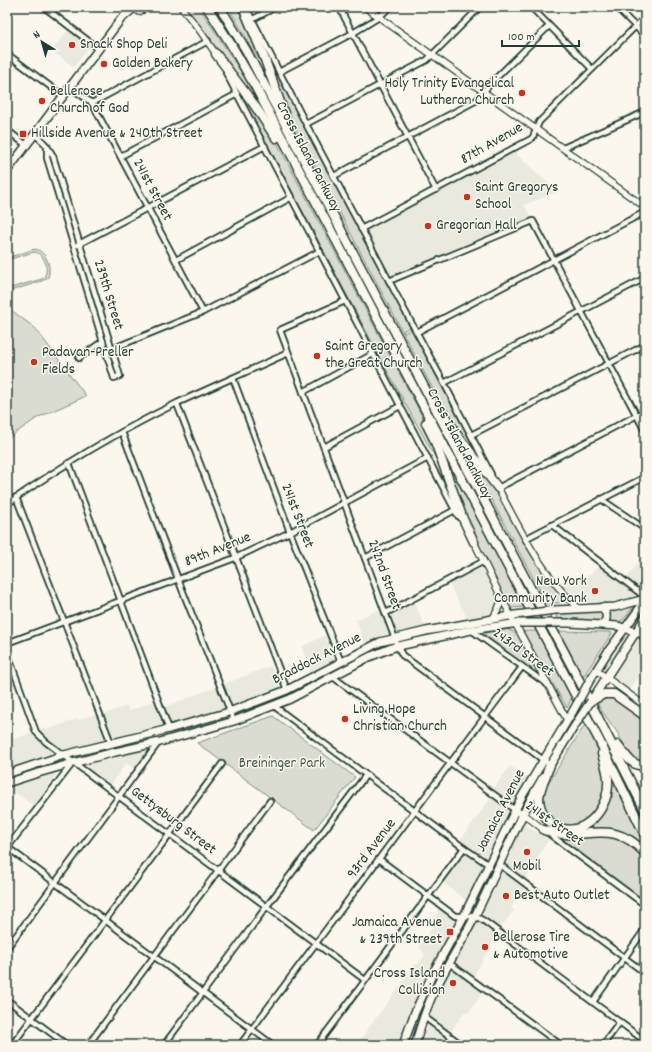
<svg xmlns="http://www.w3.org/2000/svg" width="652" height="1052" viewBox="0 0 652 1052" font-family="Dekko,sans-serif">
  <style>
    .built { fill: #eae9de }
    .green { fill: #dbdcd1; stroke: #7d8c82 }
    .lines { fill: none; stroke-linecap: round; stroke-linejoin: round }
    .minor-casing { stroke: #1f3d34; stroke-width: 8 }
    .tertiary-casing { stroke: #1f3d34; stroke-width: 8 }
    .primary-casing { stroke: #1f3d34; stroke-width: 10 }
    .motorway-casing { stroke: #1f3d34; stroke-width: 11 }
    .minor { stroke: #fbf7ec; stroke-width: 4.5 }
    .tertiary { stroke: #fbf7ec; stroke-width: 5.5 }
    .primary { stroke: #fbf7ec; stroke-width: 7 }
    .motorway { stroke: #fbf7ec; stroke-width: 8 }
    .primary-bridge-casing { stroke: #1f3d34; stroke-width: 10; stroke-linecap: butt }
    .primary-bridge { stroke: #fbf7ec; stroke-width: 7 }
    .poi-dot { fill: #c8321e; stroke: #fbf7ec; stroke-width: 1.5 }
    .labels { text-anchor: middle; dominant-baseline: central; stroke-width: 3; stroke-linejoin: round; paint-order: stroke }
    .poi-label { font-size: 15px; fill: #1f3d34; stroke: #fbf7ec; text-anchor: start }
    .street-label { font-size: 15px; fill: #1f3d34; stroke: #fbf7ec }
    .park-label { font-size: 15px; fill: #455d53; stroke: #fbf7ec }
  </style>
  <rect width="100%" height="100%" fill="#fbf7ec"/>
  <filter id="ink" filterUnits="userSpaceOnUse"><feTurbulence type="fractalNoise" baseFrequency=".025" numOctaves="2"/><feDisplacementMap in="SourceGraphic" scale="8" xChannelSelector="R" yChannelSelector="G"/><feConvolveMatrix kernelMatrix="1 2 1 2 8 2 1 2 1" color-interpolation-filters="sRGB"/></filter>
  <g filter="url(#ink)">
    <g class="built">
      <polygon points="69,29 91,45 74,67 52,51"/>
      <polygon points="514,152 558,192 524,205 533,221 389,281 361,229"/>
      <polygon points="645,553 645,669 626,693 590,666 636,597 608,602 576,602 561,583 575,575 579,580 591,574 599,565 623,583"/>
      <polygon points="482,567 498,601 491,613 468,619 449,584"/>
      <polygon points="414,602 425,627 382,636 365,645 356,620 380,609 384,618"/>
      <polygon points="325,635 335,662 312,675 302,647"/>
      <polygon points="271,666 281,691 239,706 195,719 50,754 7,770 7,742 44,728 47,730 77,719 78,720 98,713 99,716 127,706 129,711 161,698 164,707 232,681"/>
      <polygon points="164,744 140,773 126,763 111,785 82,763"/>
      <polygon points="510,766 528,778 508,812 548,840 523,883 527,886 511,907 514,910 498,931 499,932 472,979 485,989 468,1013 465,1011 449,1035 459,1045 356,1045 416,964 418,965 425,955 419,947 431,930 438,909 443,903 459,914 466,900 443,883 463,856 461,839 496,791 493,789"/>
      <polygon points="60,769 34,806 16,793 7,804 7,787"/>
    </g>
    <g class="green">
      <polygon points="185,7 199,7 249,84 261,109 219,51"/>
      <polygon points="228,7 240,7 270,78"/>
      <polygon points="265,51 410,327 403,331 404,333 412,329 478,455 476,456 448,418 288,114"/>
      <polygon points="239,91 275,139 421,414 429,430 446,477 375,349 383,345 382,342 374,346"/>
      <path d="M35,249C46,251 52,267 48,277L42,281L7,292V289L42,279C51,272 45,253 34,252L7,260V258Z"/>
      <polygon points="7,307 35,328 86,396 37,418 7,439"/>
      <polygon points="466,449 499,495 532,556 549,581 567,602 547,604 465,450"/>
      <polygon points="446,463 448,465 476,514 524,607 510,608 466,520"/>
      <path d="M633,605L634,606C626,616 624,624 610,622V611L611,610L622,609Z"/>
      <polygon points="598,610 603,612 603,620 599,622 557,620 556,613"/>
      <polygon points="509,629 510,631 513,631 515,634 517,633 543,679 485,638 485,632"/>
      <polygon points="525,631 536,631 572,697 567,708 523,632"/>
      <polygon points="559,631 609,632 612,633 583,677"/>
      <polygon points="609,698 617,698 645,719 645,760 635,759 629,754 617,732 604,714 598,705 600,701"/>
      <polygon points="273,716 355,777 314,830 197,743"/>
      <polygon points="586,723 602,759 607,780 604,798 594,814 579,825 562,825 548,816 542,802 544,802 544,794 547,785"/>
      <polygon points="615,785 622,794 645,844 645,851 615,830 604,828 576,831 607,803 613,796 610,794 610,788"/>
      <path d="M594,835C618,836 629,838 645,856V902L561,838H570Z"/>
    </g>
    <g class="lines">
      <defs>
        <g id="minor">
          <polyline points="44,7 99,49"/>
          <polyline points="339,7 436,190"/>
          <polyline points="531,7 592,69"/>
          <polyline points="616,7 645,36"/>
          <polyline points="249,13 306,124 404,309 444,383 491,474"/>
          <polyline points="253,19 276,7"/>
          <polyline points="7,54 63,96"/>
          <polyline points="279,72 353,33 379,17 390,7"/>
          <polyline points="226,73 458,516"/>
          <polyline points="70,87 92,103 203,312"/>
          <polyline points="92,103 208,41"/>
          <polyline points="306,124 427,60 480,7"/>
          <polyline points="7,130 26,145"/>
          <path d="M34,134C44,142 47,145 53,156L120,376L114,378L47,158V146"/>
          <polyline points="563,148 645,112"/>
          <polyline points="121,156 237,94"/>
          <polyline points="334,176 477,100 490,84 549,26"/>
          <polyline points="361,229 531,139 533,137 539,122 645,17"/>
          <polyline points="77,245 265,146"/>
          <polyline points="176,260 292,197"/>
          <polyline points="389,281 533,221 645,431"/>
          <polyline points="345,301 280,330 398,647 402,655 550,765"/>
          <polyline points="417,332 645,212"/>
          <polyline points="109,350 203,312 320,251"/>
          <polyline points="79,358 103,341"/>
          <polyline points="233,378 290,532 341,662"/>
          <polyline points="444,383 645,278"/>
          <polyline points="303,392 373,354"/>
          <polyline points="177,404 287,690"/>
          <polyline points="122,432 178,579 234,721"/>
          <polyline points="471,435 645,345"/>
          <polyline points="324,447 400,406"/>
          <polyline points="69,463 169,729"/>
          <polyline points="497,486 498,488 645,411"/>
          <polyline points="16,497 111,743"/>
          <polyline points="601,499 645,529"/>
          <path d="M7,504C61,466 118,432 177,403C214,386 251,370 288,353"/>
          <polyline points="552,525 645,597"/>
          <polyline points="525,539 645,477"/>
          <polyline points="365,558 455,510"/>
          <polyline points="386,613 484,561"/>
          <polyline points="471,630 548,685"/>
          <polyline points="636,632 645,638"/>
          <polyline points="7,643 235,558 290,532 428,458"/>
          <polyline points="7,652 36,732 46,742 365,980"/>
          <polyline points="333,677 515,810"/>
          <polyline points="274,706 464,848 489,865"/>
          <polyline points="548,833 645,905"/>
          <polyline points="7,847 273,1045"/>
          <polyline points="7,848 72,764"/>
          <polyline points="379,859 455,916 475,916 484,921 645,1041"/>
          <polyline points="499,864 645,973"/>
          <polyline points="7,948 159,742"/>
          <polyline points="449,963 561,1045"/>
          <polyline points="7,1000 67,1045"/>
          <polyline points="593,1002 645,929"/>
          <polyline points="423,1016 462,1045"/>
          <polyline points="12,1045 222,764"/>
          <polyline points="88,1045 270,801"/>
          <polyline points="164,1045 267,906 366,775"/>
          <polyline points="240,1045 522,667"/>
          <polyline points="317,1045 464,848"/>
          <polyline points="603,1045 620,1022"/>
        </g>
        <g id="tertiary">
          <polyline points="181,7 198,28 216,54"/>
          <polyline points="365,7 645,207"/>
          <polyline points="134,8 139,12 149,7"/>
          <path d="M498,488C521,531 542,575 579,609"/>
          <polyline points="474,542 502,599 567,720"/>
          <polyline points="493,618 498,609 502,599"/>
          <polyline points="596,670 644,705"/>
          <polyline points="515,810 529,818 544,830"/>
        </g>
        <g id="primary">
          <polyline points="7,171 121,19 135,7"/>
          <path d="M602,607C607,614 608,618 603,625"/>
          <polyline points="556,610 615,607 645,599"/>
          <polyline points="570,623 618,626 636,632"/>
          <polyline points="590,680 609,650 645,601"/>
          <polyline points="591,701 645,618"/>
          <polyline points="547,770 579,719"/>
          <polyline points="7,774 64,755 169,729 229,712 287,690 380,642 426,631 515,615"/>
          <polyline points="7,783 38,773 73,763 115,752 160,742 234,721 290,699 369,657 394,647 471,630 519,623"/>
          <polyline points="403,1045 415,1012 433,973 464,916 521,798 573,711"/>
          <path d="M415,1045C420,1028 425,1012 432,996C445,968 462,943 475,916C498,870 516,823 542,779"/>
        </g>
        <g id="motorway">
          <polyline points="207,7 232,46 255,86 598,738 645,835"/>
          <polyline points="220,7 246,50 579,680 645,810"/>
          <polyline points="243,7 264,57 285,116"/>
          <polyline points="216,54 253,103 276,138"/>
          <polyline points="444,414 457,435 498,488"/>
          <polyline points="426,423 434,439 463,519 474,542"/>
          <polyline points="591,701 604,694 614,694 645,716"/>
          <polyline points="644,705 645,706"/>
          <path d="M618,745C626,755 630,766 645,766"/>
          <path d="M550,765C546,776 539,788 539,800C540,809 543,816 550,822C577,844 608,813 608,784C609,774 605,764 602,754"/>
          <path d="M544,830C583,844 610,815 645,853"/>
        </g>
      </defs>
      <use href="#minor" class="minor-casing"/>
      <use href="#tertiary" class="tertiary-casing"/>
      <use href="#primary" class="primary-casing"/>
      <use href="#motorway" class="motorway-casing"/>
      <use href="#minor" class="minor"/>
      <use href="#tertiary" class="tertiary"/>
      <use href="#primary" class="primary"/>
      <use href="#motorway" class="motorway"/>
      <defs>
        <g id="primary-bridge">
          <polyline points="515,615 556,610"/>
          <polyline points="519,623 570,623"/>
          <polyline points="573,711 590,680"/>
          <polyline points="579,719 591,701"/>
        </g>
      </defs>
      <use href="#primary-bridge" class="primary-bridge-casing"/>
      <use href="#primary-bridge" class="primary-bridge"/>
    </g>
  </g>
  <g class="poi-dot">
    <circle cx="72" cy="45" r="4"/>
    <circle cx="104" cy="64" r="4"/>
    <circle cx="522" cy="93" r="4"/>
    <circle cx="42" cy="101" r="4"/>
    <rect x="19" y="130" width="8" height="8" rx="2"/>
    <circle cx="467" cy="197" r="4"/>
    <circle cx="428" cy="226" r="4"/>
    <circle cx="317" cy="356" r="4"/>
    <circle cx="34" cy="362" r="4"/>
    <circle cx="595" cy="591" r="4"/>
    <circle cx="345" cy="719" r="4"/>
    <circle cx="527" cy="852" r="4"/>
    <circle cx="506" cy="896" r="4"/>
    <rect x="446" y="928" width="8" height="8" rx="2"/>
    <circle cx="485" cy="947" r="4"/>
    <circle cx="453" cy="983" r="4"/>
  </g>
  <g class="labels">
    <g class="poi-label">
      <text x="80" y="45">Snack Shop Deli</text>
      <text x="112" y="64">Golden Bakery</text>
      <text x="514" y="84" text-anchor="end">Holy Trinity Evangelical<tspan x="514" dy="17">Lutheran Church</tspan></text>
      <text x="50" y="92">Bellerose<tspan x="50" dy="17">Church of God</tspan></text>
      <text x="31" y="134">Hillside Avenue &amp; 240th Street</text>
      <text x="475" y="188">Saint Gregorys<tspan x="475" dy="17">School</tspan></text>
      <text x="436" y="226">Gregorian Hall</text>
      <text x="325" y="347">Saint Gregory<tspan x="325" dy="17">the Great Church</tspan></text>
      <text x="42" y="353">Padavan-Preller<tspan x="42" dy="17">Fields</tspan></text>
      <text x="587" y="582" text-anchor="end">New York<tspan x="587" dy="17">Community Bank</tspan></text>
      <text x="353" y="710">Living Hope<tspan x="353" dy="17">Christian Church</tspan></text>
      <text x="527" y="867" text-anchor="middle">Mobil</text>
      <text x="514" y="896">Best Auto Outlet</text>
      <text x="442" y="923" text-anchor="end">Jamaica Avenue<tspan x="442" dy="17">&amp; 239th Street</tspan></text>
      <text x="493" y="938">Bellerose Tire<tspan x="493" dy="17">&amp; Automotive</tspan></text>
      <text x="445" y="974" text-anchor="end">Cross Island<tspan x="445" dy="17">Collision</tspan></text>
    </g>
    <g class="street-label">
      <text transform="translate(492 144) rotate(-30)">87th Avenue</text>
      <text transform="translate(308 157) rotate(62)">Cross Island Parkway</text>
      <text transform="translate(152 190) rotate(62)">241st Street</text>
      <text transform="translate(108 295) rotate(73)">239th Street</text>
      <text transform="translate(459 444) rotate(62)">Cross Island Parkway</text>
      <text transform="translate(297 516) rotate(69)">241st Street</text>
      <text transform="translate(218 550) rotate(-22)">89th Avenue</text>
      <text transform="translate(384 575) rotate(70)">242nd Street</text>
      <text transform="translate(523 653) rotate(36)">243rd Street</text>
      <text transform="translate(317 659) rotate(-27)">Braddock Avenue</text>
      <text transform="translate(501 811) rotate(-63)">Jamaica Avenue</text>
      <text transform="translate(173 821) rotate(37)">Gettysburg Street</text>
      <text transform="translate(554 824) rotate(35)">241st Street</text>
      <text transform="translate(372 849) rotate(-53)">93rd Avenue</text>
    </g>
    <g class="park-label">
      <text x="282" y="764">Breininger Park</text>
    </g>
  </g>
  <rect width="652" height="1052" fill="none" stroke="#fbf7ec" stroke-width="24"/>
  <rect x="12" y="12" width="628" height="1028" fill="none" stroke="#1f3d34" stroke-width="1.5" filter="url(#ink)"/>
  <g transform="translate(42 42) rotate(323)" stroke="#fbf7ec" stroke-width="3" paint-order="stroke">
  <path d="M0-3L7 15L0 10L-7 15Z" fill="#1f3d34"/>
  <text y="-6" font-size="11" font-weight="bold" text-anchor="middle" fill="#1f3d34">N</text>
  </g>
  <path d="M502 40v6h77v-6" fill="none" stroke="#1f3d34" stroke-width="2"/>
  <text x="508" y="40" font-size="12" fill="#1f3d34" stroke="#fbf7ec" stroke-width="3" paint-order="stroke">100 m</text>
</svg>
